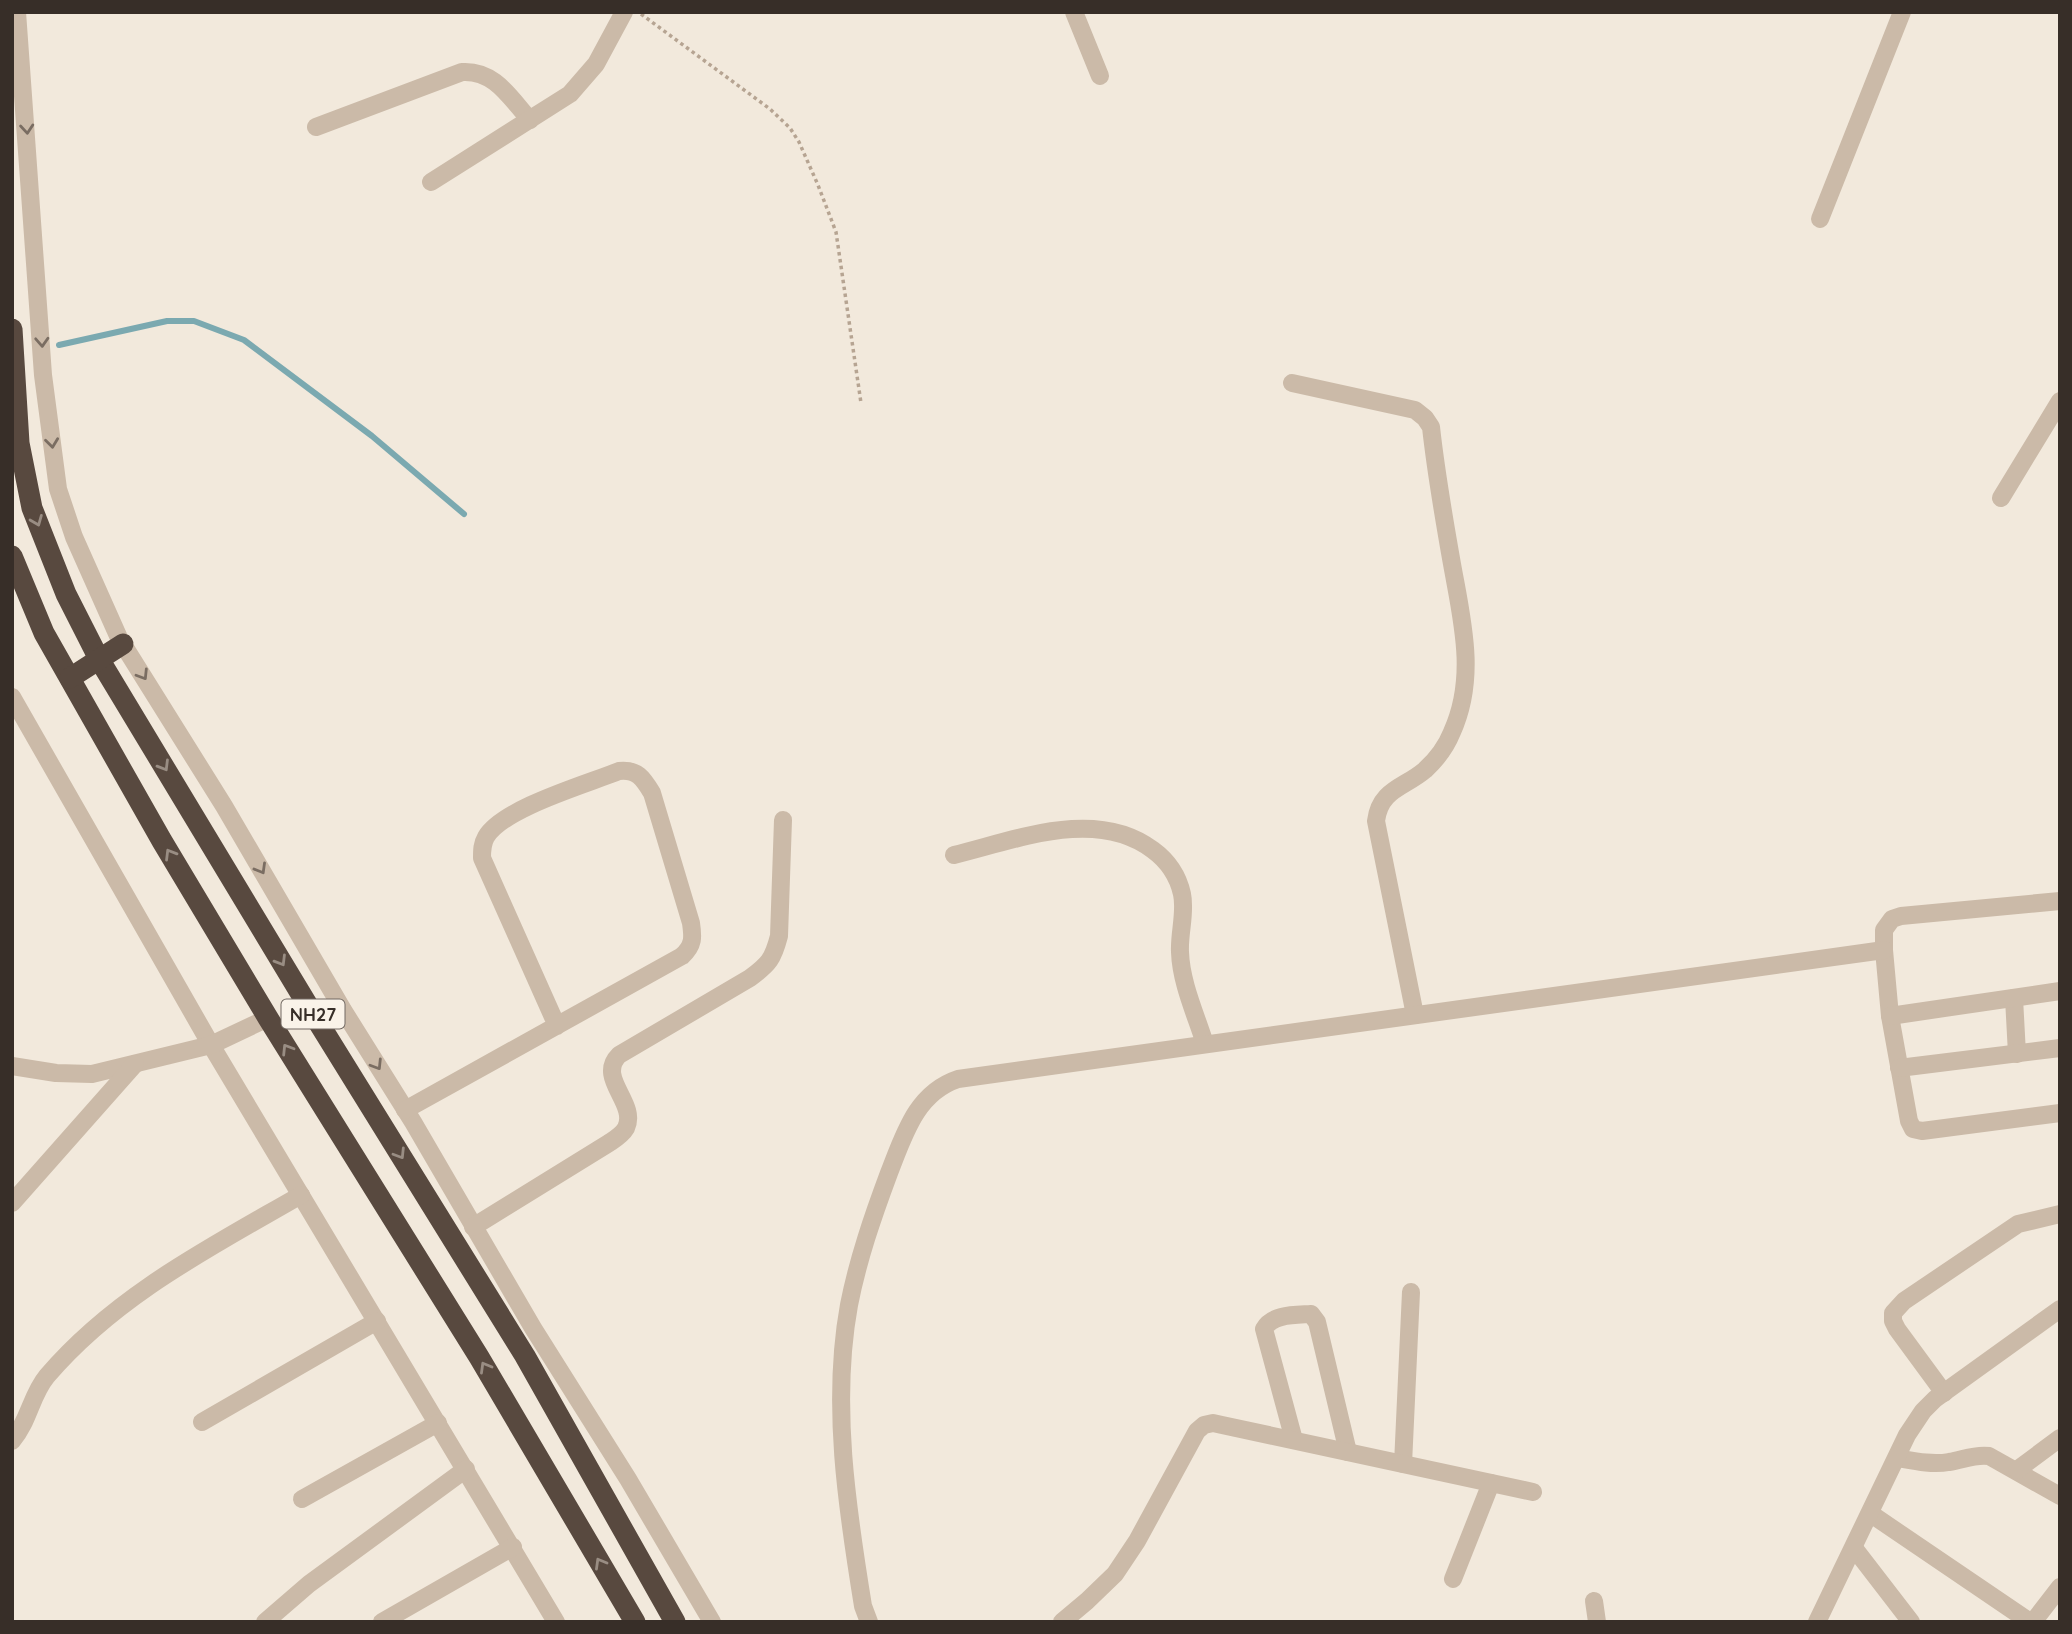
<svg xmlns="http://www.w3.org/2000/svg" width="2072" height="1634" viewBox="0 0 2072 1634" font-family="Quicksand,sans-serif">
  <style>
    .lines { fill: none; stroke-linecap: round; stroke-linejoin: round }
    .stream { stroke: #7ba9b0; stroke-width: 6 }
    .path { stroke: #b6a492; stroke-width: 3.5; stroke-dasharray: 3.5 3.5; stroke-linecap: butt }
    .minor { stroke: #cbbaa8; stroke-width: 18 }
    .highway { stroke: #58493f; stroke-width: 21 }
    .oneway { stroke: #7a6d62 }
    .oneway2 { stroke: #998d83 }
    .labels { text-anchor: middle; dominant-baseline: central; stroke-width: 5; stroke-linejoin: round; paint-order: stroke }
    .shield { fill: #faf3e9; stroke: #726962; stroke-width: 2 }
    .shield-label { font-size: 18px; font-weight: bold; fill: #372e28 }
  </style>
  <rect width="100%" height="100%" fill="#f2e9dc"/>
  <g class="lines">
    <polyline class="stream" points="59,345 167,321 194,321 244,340 372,436 464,514"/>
    <polyline class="path" points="641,14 770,109 790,128 799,142 818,185 836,232 861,403"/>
    <g class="minor">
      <polyline points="17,12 43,375 58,489 74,537 119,638 224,806 343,1010 413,1122 533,1328 628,1479 712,1622"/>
      <polyline points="1074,12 1100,76"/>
      <path d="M316,127L462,72C495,70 510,98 530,120"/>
      <polyline points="431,182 570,94 596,64 624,12"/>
      <polyline points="1820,219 1902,12"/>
      <path d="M1292,383L1415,410L1425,418L1431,427C1436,473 1444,519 1452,564C1462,620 1477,677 1452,732C1446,747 1437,759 1425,770C1404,788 1380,789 1376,821L1415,1015"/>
      <polyline points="2001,498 2060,401"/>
      <polyline points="12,697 211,1045 556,1622"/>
      <path d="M954,855C1016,840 1096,807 1153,850C1168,861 1178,876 1182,894C1186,912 1179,933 1180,952C1181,983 1196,1015 1205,1044"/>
      <polyline points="2060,901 1901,916 1892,919 1884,930 1884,950 1890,1016 1909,1121 1913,1129 1922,1131 2060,1113"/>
      <polyline points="2014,998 2017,1054"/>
      <polyline points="1890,1016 2060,991"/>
      <polyline points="12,1066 56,1073 92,1074 211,1045 268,1018"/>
      <polyline points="1899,1068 2060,1048"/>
      <path d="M405,1110L682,956C694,945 693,937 691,923L652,793C643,778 637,769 619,771C587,784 503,808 486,837C482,844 482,850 482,858L557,1026"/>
      <polyline points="12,1203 135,1064"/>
      <path d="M473,1227L609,1143C615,1139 622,1135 626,1128C638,1103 596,1078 619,1055L750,978C769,964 773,959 779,936L783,820"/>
      <polyline points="1944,1393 1897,1329 1893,1321 1893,1313 1904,1301 2018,1224 2060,1214"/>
      <polyline points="202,1422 377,1321"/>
      <path d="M1294,1440L1264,1329C1272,1314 1295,1315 1311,1314L1317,1322L1348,1452"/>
      <path d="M12,1441C29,1421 31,1395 47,1376C116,1295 211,1247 301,1195"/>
      <path d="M1897,1458C1914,1461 1932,1465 1949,1462C1963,1460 1974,1454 1989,1456L2060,1496"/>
      <polyline points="1403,1464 1411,1292"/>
      <polyline points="2017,1470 2060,1438"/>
      <polyline points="302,1499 438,1423"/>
      <polyline points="1871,1514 2030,1622"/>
      <polyline points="1854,1548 1911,1622"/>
      <polyline points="1453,1579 1491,1483"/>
      <polyline points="1594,1601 1597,1622"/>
      <polyline points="265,1622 309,1584 466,1469"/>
      <polyline points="382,1622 513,1547"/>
      <path d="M869,1622L863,1606C847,1508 831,1403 849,1305C858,1259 873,1216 889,1173C904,1135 916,1093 958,1079L1884,950"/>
      <polyline points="1062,1622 1087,1601 1115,1574 1137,1541 1197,1431 1204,1425 1213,1423 1222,1425 1533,1492"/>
      <polyline points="1817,1622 1907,1435 1923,1411 1935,1399 2060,1309"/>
      <polyline points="2033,1622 2060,1587"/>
    </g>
    <g class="highway">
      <polyline points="12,329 19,443 32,508 66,594 99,659 310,1009 525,1356 675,1622"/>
      <polyline points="12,556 44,633 162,841 268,1018 479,1357 635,1622"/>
      <polyline points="70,678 123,644"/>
    </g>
  </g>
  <defs><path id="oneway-chevron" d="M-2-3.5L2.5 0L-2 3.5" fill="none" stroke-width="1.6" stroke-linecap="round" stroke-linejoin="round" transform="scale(1.75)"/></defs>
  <g class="oneway">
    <use href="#oneway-chevron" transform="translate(27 129) rotate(85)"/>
    <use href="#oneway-chevron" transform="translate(42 342) rotate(87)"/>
    <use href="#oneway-chevron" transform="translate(52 443) rotate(83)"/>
    <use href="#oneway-chevron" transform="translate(143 675) rotate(58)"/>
    <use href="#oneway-chevron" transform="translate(261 869) rotate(60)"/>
    <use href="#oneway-chevron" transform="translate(377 1065) rotate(58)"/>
  </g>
  <g class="oneway2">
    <use href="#oneway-chevron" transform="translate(37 521) rotate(68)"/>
    <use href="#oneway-chevron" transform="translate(164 766) rotate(59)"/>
    <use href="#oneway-chevron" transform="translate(170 854) rotate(-121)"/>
    <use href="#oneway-chevron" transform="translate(281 961) rotate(59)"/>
    <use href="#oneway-chevron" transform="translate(287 1049) rotate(-122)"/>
    <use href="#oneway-chevron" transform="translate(400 1154) rotate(58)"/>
    <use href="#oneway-chevron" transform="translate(485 1367) rotate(-120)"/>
    <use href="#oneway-chevron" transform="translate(600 1563) rotate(-120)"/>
  </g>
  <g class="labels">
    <rect class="shield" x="281.5" y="999.5" width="63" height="29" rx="5"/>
    <g class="shield-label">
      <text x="313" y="1014">NH27</text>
    </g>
  </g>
  <rect width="2072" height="1634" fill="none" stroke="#372e28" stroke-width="28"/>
</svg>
